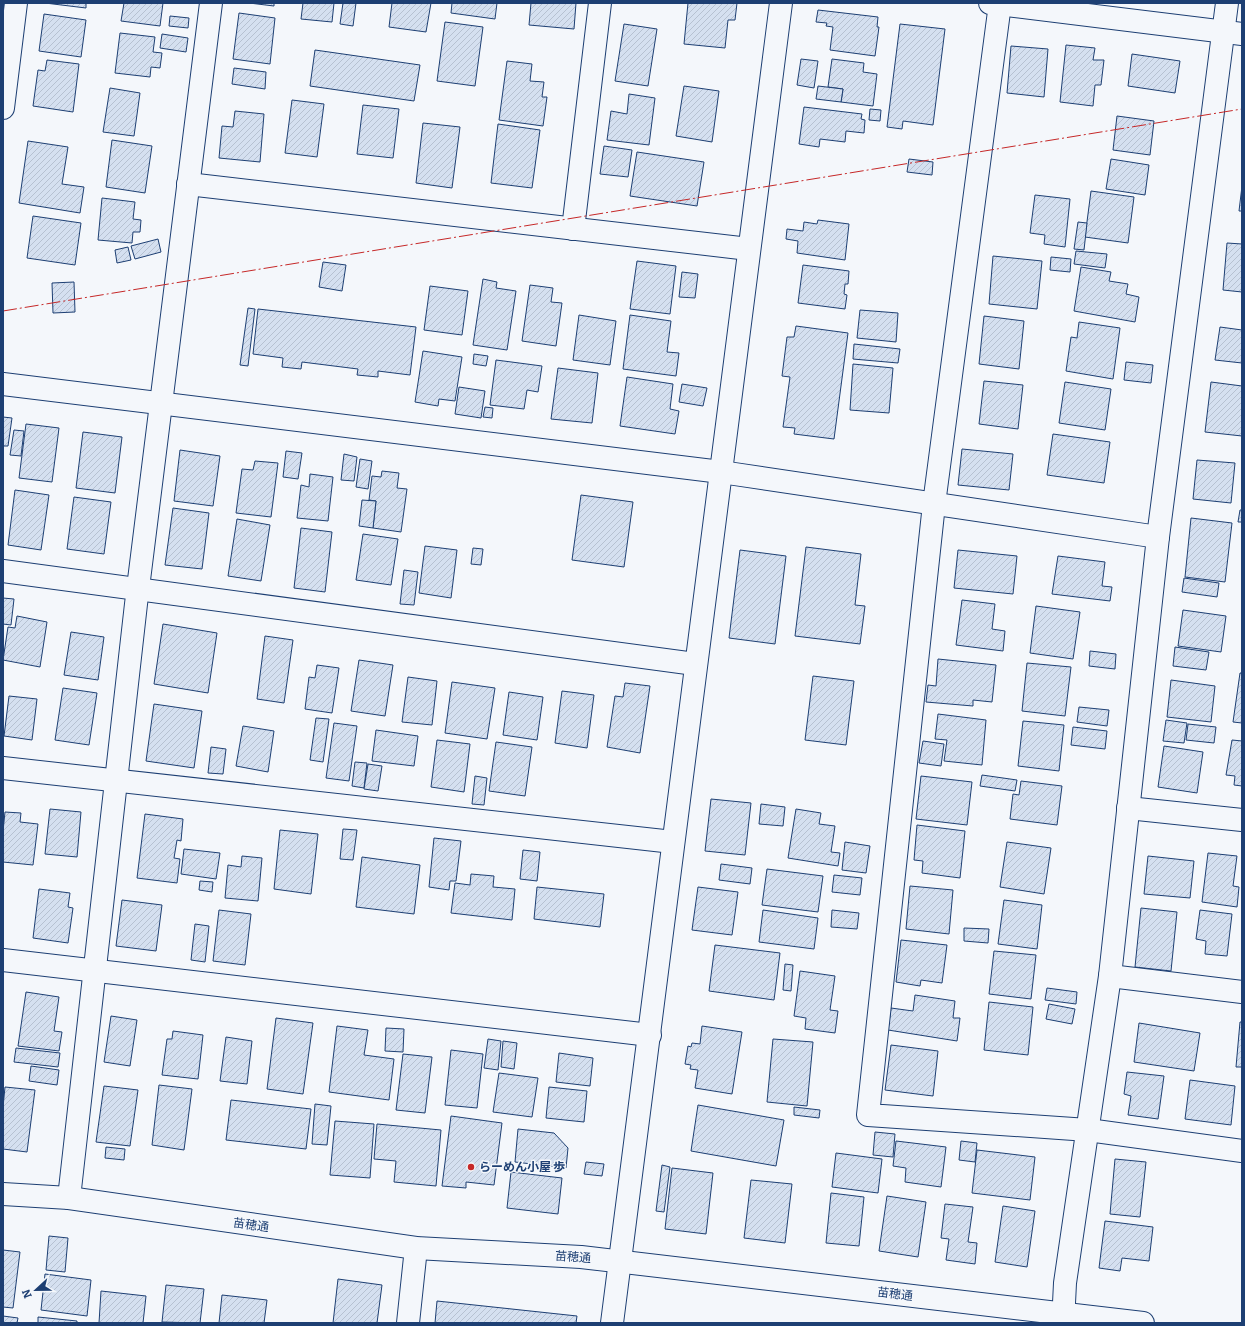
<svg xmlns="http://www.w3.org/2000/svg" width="1245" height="1326" viewBox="0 0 1245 1326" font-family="Bitter,'Noto Sans JP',serif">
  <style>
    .building { fill: url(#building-hatch); stroke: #1d3f73 }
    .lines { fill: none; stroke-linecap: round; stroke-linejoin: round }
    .street-casing { stroke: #1d3f73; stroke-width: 24 }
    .secondary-casing { stroke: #1d3f73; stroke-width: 24 }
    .street { stroke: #f4f7fb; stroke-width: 22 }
    .secondary { stroke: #f4f7fb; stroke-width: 22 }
    .power { stroke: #c62828; stroke-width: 1; stroke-dasharray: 14 3 2 3; stroke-linecap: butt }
    .poi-dot { fill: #c62828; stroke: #f4f7fb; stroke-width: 1.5 }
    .labels { text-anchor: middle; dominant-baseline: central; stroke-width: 3; stroke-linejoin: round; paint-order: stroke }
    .poi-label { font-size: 12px; font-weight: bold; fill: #1d3f73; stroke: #f4f7fb; text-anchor: start }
    .street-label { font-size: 12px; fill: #1d3f73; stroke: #f4f7fb }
  </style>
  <defs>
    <pattern id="building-hatch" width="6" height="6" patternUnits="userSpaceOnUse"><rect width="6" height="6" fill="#d5e0f0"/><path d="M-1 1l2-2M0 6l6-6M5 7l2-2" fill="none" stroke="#b6c1d1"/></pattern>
  </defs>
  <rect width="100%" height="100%" fill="#f4f7fb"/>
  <g class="building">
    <polygon points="45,3 86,3 86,8"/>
    <polygon points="124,3 163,3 160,26 121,21"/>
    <polygon points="249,3 274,3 274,6"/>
    <polygon points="303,3 334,3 332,22 301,19"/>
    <polygon points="343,3 356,3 353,26 340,24"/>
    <polygon points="392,3 431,3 426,32 389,27"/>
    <polygon points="452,3 497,3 495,19 451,13"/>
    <polygon points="531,3 576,3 574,29 529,25"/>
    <polygon points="688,3 737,3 735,20 728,20 725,48 684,44"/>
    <polygon points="818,10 878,17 877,27 879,27 875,56 830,50 833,27 826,26 827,23 816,22"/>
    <polygon points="239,13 275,18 270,64 233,59"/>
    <polygon points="44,14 86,20 81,57 39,51"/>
    <polygon points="170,16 189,18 188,28 169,26"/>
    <polygon points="445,22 483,27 475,86 437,81"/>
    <polygon points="624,24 657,29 648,86 615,81"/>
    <polygon points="900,24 945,29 933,125 903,121 902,129 887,127"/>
    <polygon points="120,33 155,37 153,52 162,53 160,68 151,67 150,77 115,73"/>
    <polygon points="162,34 188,38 186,52 160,48"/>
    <polygon points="1066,45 1095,48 1093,60 1104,60 1101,85 1095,85 1093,106 1060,102"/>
    <polygon points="1011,46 1048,49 1044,97 1007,93"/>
    <polygon points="315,50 420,65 414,101 310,86"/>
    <polygon points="1132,54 1180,61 1175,93 1128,86"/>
    <polygon points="801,59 818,61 814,88 797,85"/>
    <polygon points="832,59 864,63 863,72 877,74 873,106 841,102 843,89 828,87"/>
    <polygon points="47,60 79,64 73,112 33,106 38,70 45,71"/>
    <polygon points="507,61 532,64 530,81 544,82 542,97 547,97 543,126 499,120"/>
    <polygon points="234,68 266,72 265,89 232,84"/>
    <polygon points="684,86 719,91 712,142 676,136"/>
    <polygon points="818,86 843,89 841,102 816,99"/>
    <polygon points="110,88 140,93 134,136 103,132"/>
    <polygon points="629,94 655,98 649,145 607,140 611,111 627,114"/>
    <polygon points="292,100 324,104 317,157 285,153"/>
    <polygon points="363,105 399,109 393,158 357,154"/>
    <polygon points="804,107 862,114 861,119 865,120 864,133 846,131 845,142 820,139 819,147 799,144"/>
    <polygon points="870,109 881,110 880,121 869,120"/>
    <polygon points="235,111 264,114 260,162 219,158 222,126 233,127"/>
    <polygon points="1117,116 1154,121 1150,155 1113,150"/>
    <polygon points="423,123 460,127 452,188 416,183"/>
    <polygon points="498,124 540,130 532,188 491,183"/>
    <polygon points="112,140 152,146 145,193 106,187"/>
    <polygon points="28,141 68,147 62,184 84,187 80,213 19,203"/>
    <polygon points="604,146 632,150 628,177 600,174"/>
    <polygon points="637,152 704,162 697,206 630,196"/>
    <polygon points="909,159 933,162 932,175 907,172"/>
    <polygon points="1111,159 1149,165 1145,195 1106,189"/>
    <polygon points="1242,186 1242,211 1239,211"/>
    <polygon points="1091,191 1134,197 1128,243 1085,237"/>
    <polygon points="1035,195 1070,199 1065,247 1044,244 1045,235 1030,233"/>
    <polygon points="102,198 135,202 133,219 141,220 140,232 133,232 132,243 98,240"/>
    <polygon points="33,216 81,223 75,265 27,258"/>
    <polygon points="818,220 849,224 845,260 797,253 798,241 786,239 787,229 803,231 804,222 817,224"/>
    <polygon points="1078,222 1087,223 1084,250 1074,249"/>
    <polygon points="158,239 161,252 135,259 131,246"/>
    <polygon points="1227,243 1242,244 1242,292 1223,290"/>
    <polygon points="128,247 131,260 117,263 115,250"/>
    <polygon points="1076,251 1107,254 1105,268 1074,264"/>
    <polygon points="993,256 1042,261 1037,309 989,304"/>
    <polygon points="1051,257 1071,259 1070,272 1050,270"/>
    <polygon points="637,261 676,266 670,314 630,309"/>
    <polygon points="323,262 346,265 342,291 319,287"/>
    <polygon points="803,265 849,271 848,284 845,284 844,294 847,295 845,309 798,303"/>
    <polygon points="1081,267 1111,272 1109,281 1128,284 1126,294 1139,297 1135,322 1074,311"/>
    <polygon points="682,272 698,274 695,298 679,297"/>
    <polygon points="483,279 497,282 496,288 516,291 507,350 473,345"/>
    <polygon points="74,282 75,312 53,313 52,283"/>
    <polygon points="530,285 553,288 551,302 562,303 556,346 522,341"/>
    <polygon points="430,286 468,291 462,335 424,330"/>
    <polygon points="248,308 255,309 248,366 240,365"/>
    <polygon points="258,309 416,327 410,375 378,371 378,377 357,375 358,369 302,362 301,369 282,367 283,358 253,354"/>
    <polygon points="860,310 898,313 896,342 857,338"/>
    <polygon points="579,315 616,321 610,365 573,360"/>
    <polygon points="630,315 671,321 667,352 679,353 676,376 623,369"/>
    <polygon points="984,316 1024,321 1019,369 979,364"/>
    <polygon points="1079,322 1120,328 1113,379 1066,371 1071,337 1077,338"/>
    <polygon points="796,326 848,333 834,439 794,434 795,428 783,427 790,377 782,376 787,337 794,337"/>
    <polygon points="1220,327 1242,330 1242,363 1215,360"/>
    <polygon points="854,344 900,349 898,363 853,359"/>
    <polygon points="423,351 462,357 455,401 439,399 438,406 415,402"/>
    <polygon points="474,354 488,356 486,366 473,364"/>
    <polygon points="496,360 542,366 538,392 527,390 524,409 490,405"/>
    <polygon points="1126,362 1153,365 1151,383 1124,380"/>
    <polygon points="853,364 893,368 889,413 850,410"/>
    <polygon points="558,368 598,373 592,423 551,419"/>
    <polygon points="627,377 673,384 670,409 679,411 675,434 620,426"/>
    <polygon points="984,381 1023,385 1018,429 979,424"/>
    <polygon points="1065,382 1111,389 1105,430 1059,423"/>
    <polygon points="1211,382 1242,386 1242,436 1205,432"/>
    <polygon points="682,384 707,388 703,406 679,402"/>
    <polygon points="459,387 485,391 481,418 455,414"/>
    <polygon points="485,407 493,408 492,418 483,417"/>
    <polygon points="3,417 12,418 8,446 3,446"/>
    <polygon points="26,424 59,428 52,482 19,478"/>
    <polygon points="14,430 24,431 21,456 10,455"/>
    <polygon points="83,432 122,437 115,493 76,488"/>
    <polygon points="1053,434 1110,442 1104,483 1047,475"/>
    <polygon points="962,449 1013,454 1009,490 958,485"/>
    <polygon points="180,450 220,456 213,506 174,501"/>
    <polygon points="286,451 302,453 298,479 283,477"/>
    <polygon points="344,454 357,457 354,481 341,480"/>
    <polygon points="360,459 372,461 368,489 356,487"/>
    <polygon points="1197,460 1235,463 1231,503 1193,499"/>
    <polygon points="255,461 278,463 271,517 236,513 242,469 253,470"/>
    <polygon points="382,471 399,473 397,488 407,489 401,532 373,528 376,501 369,500 372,476 381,477"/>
    <polygon points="310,474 333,477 328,521 297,518 301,485 309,487"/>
    <polygon points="15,490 49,495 41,550 8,545"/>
    <polygon points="581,495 633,502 624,567 572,560"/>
    <polygon points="74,497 111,502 104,554 67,549"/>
    <polygon points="362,500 376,501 373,528 359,526"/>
    <polygon points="173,508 209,513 202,569 165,565"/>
    <polygon points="1240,510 1242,510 1242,522 1238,522"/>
    <polygon points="1191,518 1232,523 1225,582 1185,577"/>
    <polygon points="237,519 270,525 261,581 228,576"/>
    <polygon points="301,528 332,532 325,592 294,588"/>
    <polygon points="363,534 398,539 391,585 356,580"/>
    <polygon points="425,546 457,550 451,598 419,593"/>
    <polygon points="806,547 861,554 855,605 865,606 860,644 795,636"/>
    <polygon points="473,548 483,549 481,565 471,564"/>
    <polygon points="740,550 786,556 775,644 729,638"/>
    <polygon points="958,550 1017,556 1013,594 954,588"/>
    <polygon points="1058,556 1105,562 1102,586 1112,587 1110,601 1052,594"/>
    <polygon points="404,570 418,572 414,605 400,604"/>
    <polygon points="1184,578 1219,583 1217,597 1182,592"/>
    <polygon points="3,598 14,599 11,625 3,624"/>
    <polygon points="962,600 995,604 992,629 1005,631 1003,651 956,645"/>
    <polygon points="1036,606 1080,612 1073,659 1030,653"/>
    <polygon points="1183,610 1226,616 1221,652 1178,646"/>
    <polygon points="17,616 47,622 40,667 3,660 8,627 15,628"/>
    <polygon points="163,624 217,633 208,693 154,684"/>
    <polygon points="71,632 104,637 98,680 64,675"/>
    <polygon points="265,636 293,640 284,703 257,699"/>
    <polygon points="1175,647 1209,652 1206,670 1173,666"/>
    <polygon points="1090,651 1116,654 1115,669 1089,666"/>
    <polygon points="938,659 996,665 992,702 973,700 973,706 926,702 928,685 936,686"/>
    <polygon points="359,660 393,665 385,716 351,711"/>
    <polygon points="1027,663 1071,667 1065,716 1022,711"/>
    <polygon points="317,665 339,668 332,713 305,709 309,677 315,678"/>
    <polygon points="1240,673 1242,673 1242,723 1233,722"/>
    <polygon points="813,676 854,681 846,745 805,740"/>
    <polygon points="408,677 437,681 432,725 402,722"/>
    <polygon points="1171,680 1215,686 1211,722 1167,717"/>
    <polygon points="452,682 495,688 487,739 445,733"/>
    <polygon points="625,683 650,686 640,753 607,747 615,696 623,697"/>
    <polygon points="63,688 97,693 89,745 55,740"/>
    <polygon points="562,691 594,695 587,748 555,743"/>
    <polygon points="509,692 543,697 537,740 503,735"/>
    <polygon points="9,696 37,699 32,740 4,736"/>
    <polygon points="154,704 202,711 194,768 146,761"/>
    <polygon points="1079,707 1109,710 1107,726 1077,722"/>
    <polygon points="938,714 986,720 982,765 944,761 947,740 935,739"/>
    <polygon points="316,718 329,719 323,762 310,760"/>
    <polygon points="1166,720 1187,723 1184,743 1163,741"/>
    <polygon points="1023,721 1064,725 1059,771 1018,766"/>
    <polygon points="334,723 357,726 349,781 326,778"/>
    <polygon points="1188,724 1216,727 1214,743 1186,740"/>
    <polygon points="243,726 274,731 268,772 236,766"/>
    <polygon points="1073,727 1107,731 1105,749 1071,745"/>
    <polygon points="376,730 418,736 414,766 372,761"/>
    <polygon points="437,740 470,744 464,792 431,787"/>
    <polygon points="1232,740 1242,741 1242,786 1234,785 1235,776 1226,775"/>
    <polygon points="923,741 944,744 941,766 919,763"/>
    <polygon points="496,742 532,747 525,796 489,791"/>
    <polygon points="1164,746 1203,752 1197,793 1158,787"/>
    <polygon points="211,747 226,749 223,774 208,773"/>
    <polygon points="355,762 367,763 364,788 352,786"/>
    <polygon points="368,764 382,766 378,791 364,789"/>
    <polygon points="982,775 1017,780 1015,791 980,786"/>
    <polygon points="475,776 487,778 484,805 472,804"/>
    <polygon points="921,776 972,782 967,825 916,819"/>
    <polygon points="1021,781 1062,786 1057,825 1010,819 1013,794 1019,795"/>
    <polygon points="711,799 751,803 745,855 705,851"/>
    <polygon points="761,804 785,807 783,826 759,824"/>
    <polygon points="50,809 81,812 77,857 45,854"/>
    <polygon points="796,809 821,813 819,824 835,826 831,852 840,853 838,866 788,858"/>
    <polygon points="5,812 21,813 20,822 38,824 33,865 3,862 3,831"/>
    <polygon points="145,814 183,819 181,841 177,840 174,858 180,859 177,883 137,878"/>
    <polygon points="917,825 965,831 960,878 922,873 923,861 914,860"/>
    <polygon points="343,829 357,830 353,860 340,859"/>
    <polygon points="280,830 318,834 311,894 274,889"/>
    <polygon points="434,838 461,841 456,881 450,881 449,890 429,887"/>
    <polygon points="845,842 870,846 866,873 842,870"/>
    <polygon points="1007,842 1051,848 1044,894 1000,887"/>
    <polygon points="184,849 220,853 216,879 181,874"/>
    <polygon points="523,850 540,852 537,881 520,879"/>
    <polygon points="1208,853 1237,856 1233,886 1239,887 1237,907 1202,902"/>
    <polygon points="242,856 262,858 258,901 225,898 228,865 241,867"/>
    <polygon points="1148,856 1194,861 1190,898 1144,894"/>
    <polygon points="362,857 420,865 414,914 356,907"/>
    <polygon points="721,864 752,868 750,884 719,880"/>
    <polygon points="767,869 823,876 818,912 762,905"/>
    <polygon points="471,874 494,876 493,887 515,889 512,920 451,913 455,883 470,885"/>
    <polygon points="834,875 862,878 860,895 832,892"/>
    <polygon points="200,881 213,882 212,892 199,890"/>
    <polygon points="910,886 953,890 949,934 906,929"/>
    <polygon points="537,887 604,894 600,927 534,919"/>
    <polygon points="698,887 738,892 732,935 692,930"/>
    <polygon points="39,889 70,893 68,907 73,908 68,943 33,938"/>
    <polygon points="122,900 162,905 156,951 116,946"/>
    <polygon points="1004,900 1042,905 1037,949 998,944"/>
    <polygon points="1141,908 1177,912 1171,971 1135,967"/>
    <polygon points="219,910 251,914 245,965 213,961"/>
    <polygon points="763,910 818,918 814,949 759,942"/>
    <polygon points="832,910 859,913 857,929 831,927"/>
    <polygon points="1200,910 1232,914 1227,956 1205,954 1206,941 1196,939"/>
    <polygon points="195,924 209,926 205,962 191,960"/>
    <polygon points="964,928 989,929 988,943 964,941"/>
    <polygon points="901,940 947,945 942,983 921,980 920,986 896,982"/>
    <polygon points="715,945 780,953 774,1000 709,991"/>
    <polygon points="994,951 1036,955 1031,999 989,994"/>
    <polygon points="785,964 793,965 791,991 783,990"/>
    <polygon points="800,971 835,976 830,1010 838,1011 835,1033 805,1029 806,1018 794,1016"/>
    <polygon points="1047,988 1077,992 1076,1004 1045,1000"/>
    <polygon points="26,992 59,997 54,1031 62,1032 59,1051 18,1046"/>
    <polygon points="915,995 955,1001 953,1018 960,1018 957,1041 888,1030 891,1008 913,1011"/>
    <polygon points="989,1002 1033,1007 1028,1055 984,1050"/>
    <polygon points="1049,1004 1075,1009 1072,1024 1046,1019"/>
    <polygon points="111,1016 137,1020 130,1066 104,1062"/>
    <polygon points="276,1018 313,1023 303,1094 267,1089"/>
    <polygon points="1240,1022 1242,1022 1242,1067 1236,1067"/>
    <polygon points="1139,1023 1200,1033 1194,1071 1134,1062"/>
    <polygon points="337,1026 368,1030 364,1055 394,1059 389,1100 329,1092"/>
    <polygon points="702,1026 742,1032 732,1094 695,1088 698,1070 690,1069 691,1065 685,1064 688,1046 691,1047 692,1043 700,1044"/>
    <polygon points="386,1028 404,1029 403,1052 385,1051"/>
    <polygon points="173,1031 203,1035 198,1079 162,1075 167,1039 172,1039"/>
    <polygon points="226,1037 252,1041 247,1084 220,1081"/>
    <polygon points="488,1039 501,1041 498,1070 484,1068"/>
    <polygon points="773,1039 813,1042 807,1106 767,1102"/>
    <polygon points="503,1041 517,1043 514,1069 501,1067"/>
    <polygon points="891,1045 938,1051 933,1096 885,1090"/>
    <polygon points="16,1048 60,1053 58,1067 14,1062"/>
    <polygon points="451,1050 483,1054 477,1108 445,1105"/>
    <polygon points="559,1053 593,1058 590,1086 556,1082"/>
    <polygon points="403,1054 432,1057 425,1113 396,1110"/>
    <polygon points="31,1066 59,1070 57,1085 29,1081"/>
    <polygon points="1127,1072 1164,1076 1158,1119 1128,1115 1131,1096 1124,1094"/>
    <polygon points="499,1073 538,1078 532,1117 493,1112"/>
    <polygon points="1190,1080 1235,1086 1231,1125 1185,1119"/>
    <polygon points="159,1085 192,1089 184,1150 152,1145"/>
    <polygon points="104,1086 138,1090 130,1146 96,1142"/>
    <polygon points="5,1087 35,1090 27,1152 3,1149 3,1107"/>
    <polygon points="549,1087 587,1091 584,1122 546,1118"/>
    <polygon points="231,1100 311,1109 306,1149 226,1140"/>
    <polygon points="315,1104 331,1106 327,1145 312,1144"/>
    <polygon points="698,1105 784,1120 776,1166 691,1151"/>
    <polygon points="794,1107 820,1110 819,1118 794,1115"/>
    <polygon points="451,1116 502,1123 494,1185 466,1182 466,1188 442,1186"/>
    <polygon points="335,1121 374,1124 370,1178 330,1175"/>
    <polygon points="377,1124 441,1130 436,1186 394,1182 396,1161 374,1159"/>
    <polygon points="518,1129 554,1133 568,1148 566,1168 515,1162"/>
    <polygon points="875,1132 895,1134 893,1157 873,1155"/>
    <polygon points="896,1141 946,1147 941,1187 905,1182 906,1168 893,1166"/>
    <polygon points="961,1141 977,1143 975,1162 959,1160"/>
    <polygon points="106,1147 125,1149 124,1160 105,1158"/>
    <polygon points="977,1150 1035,1157 1030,1200 972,1193"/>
    <polygon points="836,1153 882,1159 878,1193 832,1187"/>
    <polygon points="1115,1159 1146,1162 1140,1217 1110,1214"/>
    <polygon points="586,1162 604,1164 602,1176 584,1174"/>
    <polygon points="662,1165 670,1167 664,1212 656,1211"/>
    <polygon points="672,1168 713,1173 706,1234 665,1229"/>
    <polygon points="511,1172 562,1178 558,1214 507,1208"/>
    <polygon points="751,1180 792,1184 785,1243 744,1238"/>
    <polygon points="831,1193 864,1197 859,1246 826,1243"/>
    <polygon points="887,1196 926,1202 918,1257 879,1251"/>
    <polygon points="945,1204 973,1207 968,1242 977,1243 975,1264 946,1260 949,1239 941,1238"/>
    <polygon points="1003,1206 1035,1211 1027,1267 995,1262"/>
    <polygon points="1105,1221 1153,1227 1149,1261 1122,1258 1120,1271 1099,1268"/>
    <polygon points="49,1236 68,1238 65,1272 46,1270"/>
    <polygon points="3,1250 20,1252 13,1308 3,1307"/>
    <polygon points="45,1274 91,1280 87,1316 41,1310"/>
    <polygon points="338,1279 382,1285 377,1323 333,1323"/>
    <polygon points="166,1285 204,1289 200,1323 162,1322"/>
    <polygon points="101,1291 146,1296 143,1323 99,1323"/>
    <polygon points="222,1295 267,1300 264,1323 219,1323"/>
    <polygon points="437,1301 577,1316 576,1323 435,1323"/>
    <polygon points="3,1316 18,1318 17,1323 3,1323"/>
    <polygon points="38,1317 77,1321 77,1323 38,1323"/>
  </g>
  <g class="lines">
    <defs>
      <g id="street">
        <polyline points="990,3 1242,34"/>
        <polyline points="1000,4 934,504 868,1115 1088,1130 1242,1151"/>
        <polyline points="3,108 16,3"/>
        <polyline points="188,184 749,249"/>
        <polyline points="573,229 600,3"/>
        <polyline points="3,384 721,472 1158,537"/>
        <polyline points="3,571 695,664"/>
        <polyline points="3,768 673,842"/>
        <polyline points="1128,808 1242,820"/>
        <polyline points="3,960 650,1035"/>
        <polyline points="1110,976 1242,992"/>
        <polyline points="69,1198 136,604 211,3"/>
        <polyline points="408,1323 416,1248"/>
        <polyline points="612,1323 781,3"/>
        <polyline points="1063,1323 1065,1283 1110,976 1158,537 1227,3"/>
      </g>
      <polyline id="secondary" points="3,1194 69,1198 416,1248 581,1257 1143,1323"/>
    </defs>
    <use href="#street" class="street-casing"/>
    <use href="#secondary" class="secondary-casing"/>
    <use href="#street" class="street"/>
    <use href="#secondary" class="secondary"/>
    <polyline class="power" points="3,311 1242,109"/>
  </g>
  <circle class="poi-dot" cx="471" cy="1167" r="4"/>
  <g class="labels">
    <g class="poi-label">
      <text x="479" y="1167">らーめん小屋 歩</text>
    </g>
    <g class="street-label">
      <text transform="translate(251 1225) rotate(8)">苗穂通</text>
      <text transform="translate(573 1257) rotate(4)">苗穂通</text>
      <text transform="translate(895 1294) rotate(7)">苗穂通</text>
    </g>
  </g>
  <rect width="1245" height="1326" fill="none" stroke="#1d3f73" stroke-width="8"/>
  <g transform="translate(36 1290) rotate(248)" stroke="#f4f7fb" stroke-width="3" paint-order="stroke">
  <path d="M0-3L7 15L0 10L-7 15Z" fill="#1d3f73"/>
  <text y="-6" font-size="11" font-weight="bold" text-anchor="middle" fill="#1d3f73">N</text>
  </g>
</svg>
